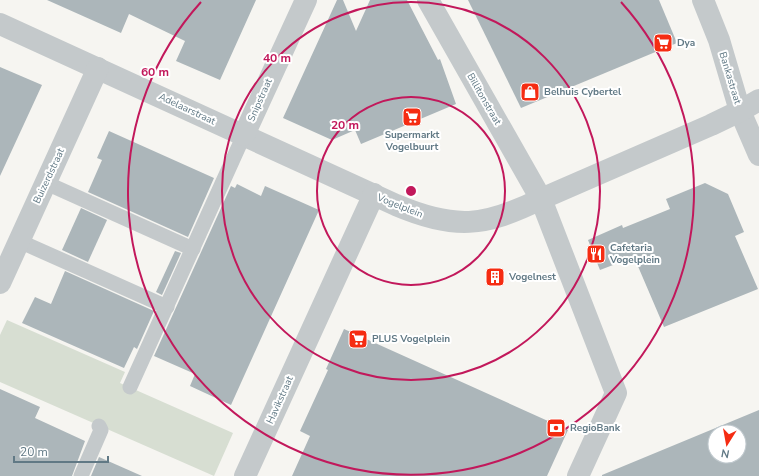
<svg xmlns="http://www.w3.org/2000/svg" width="759" height="476" viewBox="0 0 759 476" font-family="'Nunito Sans',sans-serif">
  <style>
    .green { fill: #d7ded2 }
    .building { fill: #acb6ba; fill-rule: evenodd }
    .lines { fill: none; stroke-linecap: round; stroke-linejoin: round }
    .lane { stroke: #c4c9cb; stroke-width: 15 }
    .street { stroke: #c4c9cb; stroke-width: 22 }
    .ring { fill: none; stroke: #c2185b; stroke-width: 2 }
    .labels { text-anchor: middle; dominant-baseline: central; stroke-width: 4; stroke-linejoin: round; paint-order: stroke }
    .poi-label { font-size: 10px; font-weight: bold; fill: #617985; stroke: #fff; text-anchor: start }
    .street-label { font-size: 10px; fill: #617985; stroke: #fff }
    .centre { fill: #c2185b; stroke: #fff; stroke-width: 2 }
    .ring-label { font-size: 12px; text-anchor: middle; font-weight: bold; fill: #c2185b; stroke: #fff; stroke-width: 4; stroke-linejoin: round; paint-order: stroke }
  </style>
  <rect width="100%" height="100%" fill="#f6f5f1"/>
  <polygon class="green" points="7,320 125,372 120,383 233,433 214,476 0,382 0,335"/>
  <g class="building">
    <polygon points="47,0 256,0 220,80 176,61 185,41 129,14 121,33"/>
    <polygon points="337,0 343,0 356,31 370,0 407,0 438,60 440,59 456,104 361,144 355,130 332,140 283,118"/>
    <polygon points="468,0 659,0 677,43 521,108"/>
    <polygon points="0,67 42,85 0,176"/>
    <polygon points="109,131 214,178 188,237 88,192 102,160 97,158"/>
    <polygon points="705,183 728,194 744,232 735,236 758,289 664,327 634,257 600,270 588,240 622,225 623,228 670,209 666,199"/>
    <polygon points="237,184 261,196 265,186 319,210 231,405 190,386 195,374 154,356 231,186 235,188"/>
    <polygon points="81,208 107,220 88,262 62,250"/>
    <polygon points="175,251 181,253 162,295 156,292"/>
    <polygon points="65,271 154,311 137,349 134,347 124,368 22,323 35,297 51,304"/>
    <polygon points="344,329 568,430 547,476 292,476 310,436 300,431 328,370 326,369"/>
    <polygon points="0,389 40,407 35,418 85,441 72,476 0,476"/>
    <path d="M759,410V476H602V475ZM715,432H739V456H715Z"/>
    <polygon points="99,457 142,476 91,476"/>
  </g>
  <g class="lines">
    <g class="lane">
      <polyline points="46,183 193,249"/>
      <polyline points="19,241 167,307"/>
      <polyline points="130,387 244,135"/>
      <polyline points="81,476 101,430 99,426"/>
    </g>
    <g class="street">
      <polyline points="428,0 541,199 616,393 578,476"/>
      <polyline points="703,0 719,40 740,111 759,155"/>
      <path d="M0,24L396,205C455,230 484,227 541,199L711,125L740,111L759,100"/>
      <polyline points="244,135 306,0"/>
      <polyline points="0,283 98,68"/>
      <polyline points="245,476 374,194"/>
    </g>
  </g>
  <g class="ring">
    <circle cx="411" cy="191" r="94"/>
    <circle cx="411" cy="191" r="189"/>
    <path d="M621 2A283 283 0 1 1 201 2"/>
  </g>
  <defs>
    <symbol id="supermarket-square" viewBox="-11 -11 22 22"><rect x="-9" y="-9" width="18" height="18" rx="4" fill="#f52c12" stroke="#fff"/><path d="M-6-5.5h2.5l.6 2H6L4.5 2H-2.5L-4.4-4H-6ZM-1.5 3.2a1.3 1.3 0 1 0 .1 0ZM3 3.2a1.3 1.3 0 1 0 .1 0Z" fill="#fff"/></symbol>
    <symbol id="shop-square" viewBox="-11 -11 22 22"><rect x="-9" y="-9" width="18" height="18" rx="4" fill="#f52c12" stroke="#fff"/><path d="M-5-2.5h2.3a2.7 3.5 0 0 1 5.4 0H5L5.5 6h-11ZM-1.5-2.5h3a1.5 2.3 0 0 0-3 0Z" fill="#fff"/></symbol>
    <symbol id="restaurant-square" viewBox="-11 -11 22 22"><rect x="-9" y="-9" width="18" height="18" rx="4" fill="#f52c12" stroke="#fff"/><path d="M-5-6h1v4h1v-4h1v4h1v-4h1v5L-1.5 .5V6h-2V.5L-5-1ZM5-6V6H3V1.5H1.5Q1.5-4 5-6Z" fill="#fff"/></symbol>
    <symbol id="building-square" viewBox="-11 -11 22 22"><rect x="-9" y="-9" width="18" height="18" rx="4" fill="#f52c12" stroke="#fff"/><path d="M-4-6H4V6H1V3H-1V6H-4ZM-2.5-4.3h1.7v1.8h-1.7ZM.8-4.3h1.7v1.8H.8ZM-2.5-1h1.7V.8h-1.7ZM.8-1h1.7V.8H.8Z" fill="#fff"/></symbol>
    <symbol id="bank-square" viewBox="-11 -11 22 22"><rect x="-9" y="-9" width="18" height="18" rx="4" fill="#f52c12" stroke="#fff"/><path d="M-6-4H6V4H-6ZM0-2.3a2.3 2.3 0 1 0 0 4.6a2.3 2.3 0 1 0 0-4.6Z" fill="#fff"/></symbol>
  </defs>
  <g fill-rule="evenodd">
    <use href="#supermarket-square" x="652" y="32" width="22" height="22"/>
    <use href="#shop-square" x="519" y="81" width="22" height="22"/>
    <use href="#supermarket-square" x="401" y="106" width="22" height="22"/>
    <use href="#restaurant-square" x="585" y="243" width="22" height="22"/>
    <use href="#building-square" x="484" y="266" width="22" height="22"/>
    <use href="#supermarket-square" x="347" y="328" width="22" height="22"/>
    <use href="#bank-square" x="545" y="417" width="22" height="22"/>
  </g>
  <g class="labels">
    <g class="poi-label">
      <text x="677" y="43">Dya</text>
      <text x="544" y="92">Belhuis Cybertel</text>
      <text x="412" y="135" text-anchor="middle">Supermarkt<tspan x="412" dy="12">Vogelbuurt</tspan></text>
      <text x="610" y="248">Cafetaria<tspan x="610" dy="12">Vogelplein</tspan></text>
      <text x="509" y="277">Vogelnest</text>
      <text x="372" y="339">PLUS Vogelplein</text>
      <text x="570" y="428">RegioBank</text>
    </g>
    <g class="street-label">
      <text transform="translate(730 78) rotate(73)">Bankastraat</text>
      <text transform="translate(484 99) rotate(60)">Billitonstraat</text>
      <text transform="translate(260 100) rotate(-66)">Snipstraat</text>
      <text transform="translate(187 109) rotate(25)">Adelaarstraat</text>
      <text transform="translate(49 176) rotate(-65)">Buizerdstraat</text>
      <text transform="translate(400 206) rotate(22)">Vogelplein</text>
      <text transform="translate(280 400) rotate(-66)">Havikstraat</text>
    </g>
  </g>
  <circle cx="411" cy="191" r="6" class="centre"/>
  <g class="ring-label">
    <text x="277" y="62">40 m</text>
    <text x="155" y="76">60 m</text>
    <text x="345" y="129">20 m</text>
  </g>
  <g transform="translate(727 444) rotate(191)"><circle r="19" fill="#ffffff" stroke="#c0c9ce"/>
  <path d="M0-3L7 15L0 10L-7 15Z" fill="#f52c12"/>
  <text y="-6" font-size="11" font-weight="bold" text-anchor="middle" fill="#617985">N</text>
  </g>
  <path d="M14 456v6h94v-6" fill="none" stroke="#617985" stroke-width="2"/>
  <text x="20" y="456" font-size="12" fill="#617985" stroke="#ffffff" stroke-width="3" paint-order="stroke">20 m</text>
</svg>
